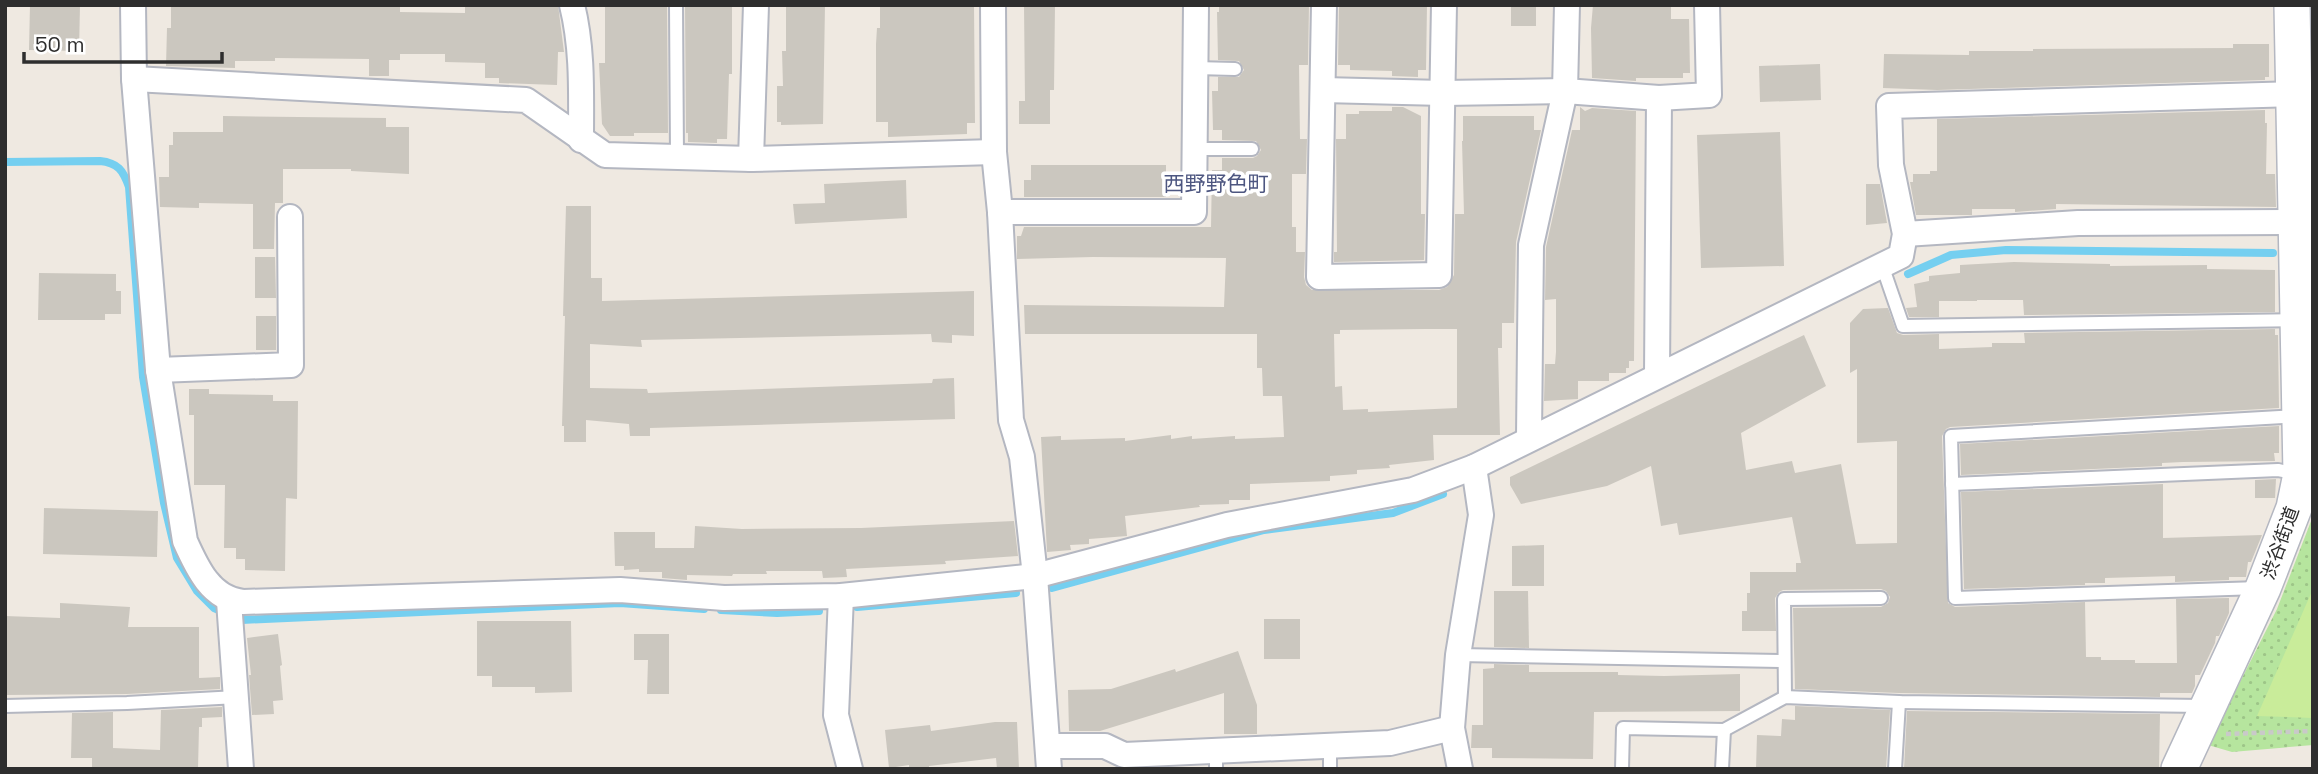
<svg xmlns="http://www.w3.org/2000/svg" width="2318" height="774" viewBox="0 0 2318 774" font-family="'Space Grotesk','Noto Sans JP',sans-serif">
  <style>
    .grass { fill: url(#grass-dots) }
    .pitch { fill: #c9ec9a }
    .lines { fill: none; stroke-linecap: round; stroke-linejoin: round }
    .stream { stroke: #75cff0; stroke-width: 8 }
    .building { fill: #cbc7bf; fill-rule: evenodd }
    .service-casing { stroke: #b4b7c1; stroke-width: 16 }
    .minor-casing { stroke: #b4b7c1; stroke-width: 28 }
    .secondary-casing { stroke: #b4b7c1; stroke-width: 38 }
    .path { stroke: #c9c9c9; stroke-width: 4.5; stroke-dasharray: 5 3.5; stroke-linecap: butt }
    .service { stroke: #fff; stroke-width: 12 }
    .minor { stroke: #fff; stroke-width: 24 }
    .secondary { stroke: #fff; stroke-width: 35 }
    .labels { text-anchor: middle; dominant-baseline: central; stroke-width: 7; stroke-linejoin: round; paint-order: stroke }
    .street-label { font-size: 19px; fill: #2e2e2e; stroke: #fff }
    .neighbourhood-label { font-size: 21px; fill: #4d5680; stroke: #fff }
  </style>
  <defs>
    <pattern id="grass-dots" width="8" height="8" patternUnits="userSpaceOnUse" patternTransform="scale(1.75)"><rect width="8" height="8" fill="#b6e59e"/><path d="M2 2h.1M6 6h.1" fill="none" stroke="#9dc588" stroke-width="1.8" stroke-linecap="round"/></pattern>
  </defs>
  <rect width="100%" height="100%" fill="#efe9e1"/>
  <polygon class="grass" points="2313,516 2313,745 2232,752 2208,745 2277,609"/>
  <polygon class="pitch" points="2313,589 2313,718 2257,716"/>
  <g class="lines">
    <g class="stream">
      <path d="M5,162L100,161C118,163 123,170 129,187L143,377L164,503L177,558L197,591L214,608L242,620L620,603L704,609"/>
      <polyline points="1908,274 1951,255 2006,250 2273,253"/>
      <polyline points="1052,588 1264,530 1393,513 1443,494"/>
      <polyline points="857,607 1016,593"/>
      <polyline points="721,610 777,613 819,611"/>
    </g>
  </g>
  <g class="building">
    <polygon points="30,5 80,5 79,51 29,50"/>
    <polygon points="171,5 400,7 400,12 465,13 465,6 558,5 564,52 558,52 557,85 499,83 499,78 485,78 485,63 445,62 445,54 400,54 400,60 389,60 389,76 369,76 369,59 275,58 275,61 235,61 235,68 166,66 167,28 171,28"/>
    <polygon points="605,5 667,5 668,133 634,133 634,136 610,136 602,124 599,63 605,63"/>
    <polygon points="685,5 732,5 732,74 729,74 727,139 717,139 717,143 688,142 688,133 686,133"/>
    <polygon points="786,5 825,5 823,124 781,125 781,122 777,122 777,86 783,86 782,51 786,51"/>
    <polygon points="880,5 974,5 975,123 967,123 967,134 888,137 888,122 876,122 876,44 877,28 880,28"/>
    <polygon points="1024,5 1055,5 1054,90 1050,90 1050,124 1019,124 1019,101 1025,101"/>
    <path d="M1219,5H1309L1308,65H1299L1300,139H1307L1306,174H1292V227H1296V252H1305L1304,277L1306,285L1312,290H1439L1447,287L1454,275L1455,214H1464L1462,141H1463V116H1534V130H1541L1516,242L1514,323H1502V348H1498L1500,435H1433L1434,460L1389,465L1390,468L1357,470V474L1330,476V481L1250,484V500H1229V504L1199,505L1200,507L1125,516L1127,536L1089,539V544L1070,545L1071,550L1047,552L1041,437L1061,436V440L1125,438V441L1171,435V439L1192,436V439L1235,436V439L1284,437L1282,396H1263L1262,368H1257V334H1025L1024,305L1224,307L1226,258L1093,257L1017,259V236H1021L1024,227H1211L1212,170H1222V158H1253L1257,156L1261,150L1256,141L1222,140V130H1213L1212,91H1218V77H1239L1244,70L1239,61L1218,60L1217,12H1219ZM1425,329H1457V408L1368,412V409L1343,410L1342,386L1335,387L1334,334H1340V330Z"/>
    <polygon points="1339,5 1427,5 1426,70 1418,70 1418,77 1392,76 1392,71 1350,70 1350,65 1338,65"/>
    <polygon points="1516,5 1536,5 1536,26 1511,26 1511,6"/>
    <polygon points="1593,5 1671,5 1671,19 1689,19 1690,73 1683,73 1683,78 1636,78 1636,81 1592,78 1591,28"/>
    <polygon points="2233,44 2269,44 2269,77 2265,77 2265,80 1937,90 1883,88 1884,54 1969,55 1969,51 2033,51 2033,49 2233,48"/>
    <polygon points="1820,64 1821,100 1760,102 1759,66"/>
    <polygon points="1392,107 1403,107 1421,116 1421,214 1425,214 1424,260 1334,262 1334,252 1337,252 1336,139 1346,139 1346,114 1359,114 1359,111 1392,111"/>
    <polygon points="1580,107 1585,111 1592,108 1636,111 1634,361 1629,361 1629,368 1626,368 1626,373 1609,373 1609,381 1578,381 1578,399 1544,401 1545,364 1555,364 1556,352 1556,299 1545,300 1546,247 1572,130 1580,130"/>
    <polygon points="2265,110 2265,123 2267,123 2266,174 2275,174 2276,207 2056,204 2056,209 2015,212 2015,209 1972,209 1972,215 1916,215 1910,182 1913,182 1913,174 1930,174 1930,171 1937,171 1937,119"/>
    <polygon points="223,116 386,118 386,127 409,127 409,174 351,171 351,169 283,169 283,203 275,203 274,249 253,249 253,204 199,203 199,208 160,207 159,177 169,177 169,145 173,145 173,132 223,132"/>
    <polygon points="1780,132 1784,266 1701,268 1697,135"/>
    <polygon points="1031,165 1166,165 1166,197 1024,197 1024,180 1031,180"/>
    <polygon points="906,180 907,218 795,224 793,204 825,203 824,184"/>
    <polygon points="1866,184 1880,184 1887,223 1866,225"/>
    <polygon points="566,206 591,206 591,278 602,278 602,301 974,291 974,336 952,335 952,343 932,342 931,334 641,340 642,347 590,344 590,388 647,389 648,393 932,383 933,379 954,378 955,419 650,428 650,436 630,436 629,424 586,420 586,442 564,442 564,426 562,426 565,316 563,316"/>
    <polygon points="255,257 275,257 276,298 255,298"/>
    <polygon points="2014,262 2110,264 2110,266 2207,265 2207,269 2275,270 2275,312 2024,315 2023,300 1977,300 1977,301 1939,301 1939,317 1909,317 1906,308 1917,307 1914,284 1929,281 1929,276 1960,273 1960,265"/>
    <polygon points="39,273 116,274 116,291 121,291 121,314 105,314 105,320 38,320"/>
    <polygon points="1888,308 1897,333 1903,335 1939,334 1939,349 1992,347 1992,343 2025,343 2024,333 2275,329 2275,335 2278,335 2279,408 1950,427 1946,429 1942,436 1948,603 1955,607 2085,602 2086,657 2101,657 2101,660 2135,660 2135,663 2177,663 2176,599 2229,598 2229,613 2219,636 2216,636 2215,643 2200,675 2195,675 2195,686 2192,693 2160,693 2160,697 1899,693 1795,689 1793,608 1881,607 1888,603 1890,597 1886,591 1881,589 1783,590 1779,592 1775,598 1776,631 1742,631 1742,611 1747,611 1747,593 1750,593 1750,572 1796,572 1796,563 1801,563 1792,517 1679,535 1677,523 1661,526 1651,466 1607,486 1521,504 1510,485 1510,477 1804,335 1826,386 1741,433 1746,470 1792,461 1795,473 1841,464 1856,544 1897,543 1897,441 1857,443 1857,369 1850,373 1850,323 1863,309"/>
    <rect x="256" y="316" width="20" height="34"/>
    <polygon points="189,389 209,389 209,394 273,395 273,401 298,401 297,499 286,498 285,571 245,570 245,559 236,559 236,548 224,548 225,485 194,485 194,415 189,415"/>
    <polygon points="2279,426 2279,453 2274,453 2275,461 2183,462 2162,463 2162,466 1961,475 1960,444"/>
    <polygon points="2276,479 2275,498 2255,498 2255,480"/>
    <polygon points="2163,484 2163,538 2262,535 2251,562 2248,562 2246,577 2229,577 2229,580 2175,582 2175,576 2105,578 2105,583 2085,583 2085,585 1964,589 1961,492"/>
    <polygon points="44,508 158,511 157,557 43,554"/>
    <polygon points="1014,521 1018,556 945,561 946,564 846,569 847,577 823,578 822,571 766,571 767,574 733,574 732,576 687,575 687,580 662,578 662,572 639,572 639,569 624,570 624,566 615,566 614,532 655,532 655,548 694,548 695,526 742,529 861,528"/>
    <polygon points="1544,545 1544,586 1512,586 1512,546"/>
    <polygon points="1494,591 1528,591 1529,648 1494,647"/>
    <polygon points="60,603 130,607 128,627 199,627 199,678 220,677 220,689 127,694 5,695 5,616 60,618"/>
    <rect x="1264" y="619" width="36" height="40"/>
    <polygon points="477,621 571,621 572,692 535,693 535,687 492,687 492,676 477,676"/>
    <polygon points="278,634 282,665 280,666 283,700 273,701 274,714 252,715 249,675 251,675 247,638"/>
    <polygon points="634,634 669,634 669,694 647,694 648,660 634,660"/>
    <polygon points="1238,651 1257,705 1257,734 1224,734 1224,693 1100,731 1069,731 1068,690 1111,689 1175,669 1176,672"/>
    <polygon points="1494,664 1529,665 1529,672 1618,672 1618,675 1664,676 1740,674 1740,711 1594,712 1593,759 1492,758 1492,748 1471,748 1472,725 1483,725 1483,669 1494,668"/>
    <polygon points="1795,706 1890,710 1886,769 1756,769 1757,735 1781,736 1782,719 1795,720"/>
    <polygon points="222,707 222,717 202,718 202,727 199,727 198,769 92,769 92,758 71,758 72,713 113,712 113,748 160,750 161,710"/>
    <polygon points="1907,711 2160,714 2159,768 1904,769"/>
    <polygon points="995,722 1017,722 1019,769 997,769 996,758 929,766 929,769 909,769 909,765 889,768 885,730 930,725 931,731"/>
  </g>
  <g class="lines">
    <defs>
      <g id="service">
        <polyline points="676,5 677,157"/>
        <polyline points="1195,68 1235,69"/>
        <polyline points="1195,149 1252,149"/>
        <polyline points="1882,265 1903,326 2297,320"/>
        <polyline points="1952,484 2278,470 2298,474"/>
        <polyline points="2259,588 1955,598 1951,436 2299,416"/>
        <polyline points="1458,655 1784,661"/>
        <polyline points="1785,697 1784,599 1881,598"/>
        <polyline points="5,706 127,703 237,697"/>
        <polyline points="1216,750 1216,769"/>
        <polyline points="1330,769 1330,746"/>
        <polyline points="1622,769 1623,728 1724,730 1785,697 1899,702 2203,706"/>
        <polyline points="1722,769 1724,730"/>
        <polyline points="1895,769 1899,702"/>
      </g>
      <g id="minor">
        <path d="M133,5L134,79L158,370L185,541C197,568 211,599 243,602L620,590L724,598L841,596L1035,576L1227,525L1413,490L1474,467L1901,256L1905,234L1891,165L1889,106L2293,94"/>
        <path d="M572,5C583,49 581,95 581,140"/>
        <polyline points="993,5 994,152 1000,212 1011,420 1022,457 1035,576 1049,769"/>
        <polyline points="1324,5 1319,277 1439,275 1444,5"/>
        <polyline points="134,79 526,100 605,155 751,159 994,152"/>
        <polyline points="1323,90 1443,93 1565,91 1659,98 1709,95 1707,5"/>
        <polyline points="751,159 756,5"/>
        <polyline points="1000,212 1194,212 1196,5"/>
        <polyline points="1905,234 2078,223 2296,222"/>
        <polyline points="158,370 291,365 290,217"/>
        <polyline points="1657,375 1659,98"/>
        <polyline points="1529,437 1531,245 1565,91 1567,5"/>
        <polyline points="841,596 836,715 850,769"/>
        <polyline points="229,601 241,769"/>
        <polyline points="1048,746 1105,746 1124,755 1390,743 1452,728"/>
        <polyline points="1460,769 1452,728 1458,655 1481,515 1474,467"/>
      </g>
      <polyline id="secondary" points="2179,769 2263,588 2294,508 2301,474 2292,5"/>
    </defs>
    <use href="#service" class="service-casing"/>
    <use href="#minor" class="minor-casing"/>
    <use href="#secondary" class="secondary-casing"/>
    <polyline class="path" points="2226,734 2313,731"/>
    <use href="#service" class="service"/>
    <use href="#minor" class="minor"/>
    <use href="#secondary" class="secondary"/>
  </g>
  <g class="labels">
    <g class="street-label">
      <text transform="translate(2280 543) rotate(-70)">渋谷街道</text>
    </g>
    <g class="neighbourhood-label">
      <text x="1216" y="183">西野野色町</text>
    </g>
  </g>
  <rect width="2318" height="774" fill="none" stroke="#2e2e2e" stroke-width="14"/>
  <path d="M24 52v10h198v-10" fill="none" stroke="#2e2e2e" stroke-width="3.5"/>
  <text x="35" y="52" font-size="21" fill="#2e2e2e" stroke="#ffffff" stroke-width="5" paint-order="stroke">50 m</text>
</svg>
